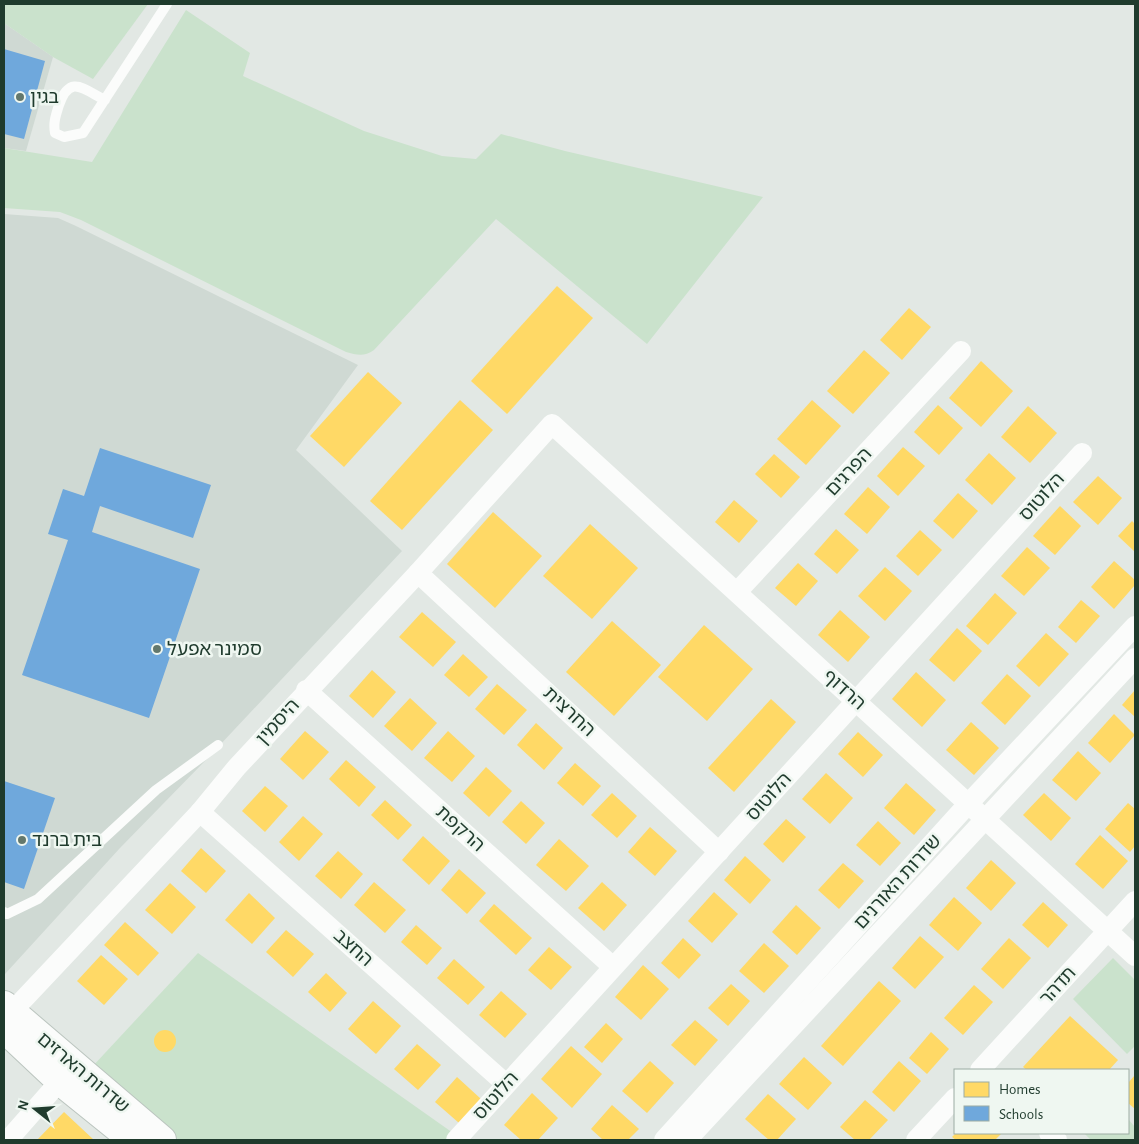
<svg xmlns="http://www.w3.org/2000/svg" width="1139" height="1144" viewBox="0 0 1139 1144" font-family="'Alegreya Sans','Noto Sans Hebrew',sans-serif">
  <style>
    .built { fill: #cfd9d3 }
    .green { fill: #cae2cc }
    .homes { fill: #ffd966 }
    .schools { fill: #6fa8dc }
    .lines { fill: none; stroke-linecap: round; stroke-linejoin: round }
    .secondary-casing { stroke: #bbc5bf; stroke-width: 30 }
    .lane { stroke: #fbfcfb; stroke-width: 10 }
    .street { stroke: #fbfcfb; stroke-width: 20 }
    .secondary { stroke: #fbfcfb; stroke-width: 28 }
    .poi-dot { fill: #63786d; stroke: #eff7f1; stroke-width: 2 }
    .labels { text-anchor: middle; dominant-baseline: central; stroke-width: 5; stroke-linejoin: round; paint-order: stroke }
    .poi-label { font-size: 19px; fill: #1f3b2d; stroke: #eff7f1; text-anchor: start }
    .street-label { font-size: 19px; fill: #1f3b2d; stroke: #eff7f1 }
  </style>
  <rect width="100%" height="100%" fill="#e2e8e4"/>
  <g class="built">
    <polygon points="4,23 53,57 26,151 4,148"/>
    <polygon points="4,214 58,218 76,226 358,365 296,450 402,551 203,763 120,848 5,974"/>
  </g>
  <g class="green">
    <polygon points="4,4 148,4 93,79 53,57 4,23"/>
    <path d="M186,10L250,53L243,76L364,131L442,156L476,159L501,134L565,151L763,197L647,344L496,219L374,350C364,357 357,355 346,352L81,220L60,212L4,208V148L92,162Z"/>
    <polygon points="198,953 463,1140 179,1140 92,1067"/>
    <polygon points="1113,958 1135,980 1135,1046 1127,1054 1073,999"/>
    <polygon points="1128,1119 1135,1127 1135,1140 1091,1140 1084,1133 1128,1133"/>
  </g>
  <g class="homes">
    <polygon points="557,286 593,318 507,414 471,381"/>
    <polygon points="909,308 931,327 902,360 880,340"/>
    <polygon points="864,350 890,373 853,414 827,391"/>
    <polygon points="981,361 1013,391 981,427 949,398"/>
    <polygon points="368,372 402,403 344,467 310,436"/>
    <polygon points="460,400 493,430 402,530 370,501"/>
    <polygon points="812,400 841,426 806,465 777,439"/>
    <polygon points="938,405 963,428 939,455 914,432"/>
    <polygon points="1028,406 1057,433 1030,463 1001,437"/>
    <polygon points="903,447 925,466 898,496 877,476"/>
    <polygon points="989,453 1016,478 992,505 965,480"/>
    <polygon points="774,454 800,477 781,498 755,474"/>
    <polygon points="1098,476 1122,498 1098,525 1073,502"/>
    <polygon points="868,487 890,507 867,534 844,514"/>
    <polygon points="958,493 978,511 953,539 933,521"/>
    <polygon points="734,500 758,521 739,543 715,522"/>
    <polygon points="1060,506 1081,526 1055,555 1033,536"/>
    <polygon points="493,512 542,556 495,608 447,564"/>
    <polygon points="1132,521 1135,524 1135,552 1118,536"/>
    <polygon points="590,524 638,568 592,619 543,576"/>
    <polygon points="836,529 859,550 837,574 814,554"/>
    <polygon points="920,530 942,550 918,576 896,556"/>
    <polygon points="1027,547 1050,568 1024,596 1001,576"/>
    <polygon points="1114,561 1135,580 1135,585 1114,609 1091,587"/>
    <polygon points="798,563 818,581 796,606 775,588"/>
    <polygon points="885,567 912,591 885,621 858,596"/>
    <polygon points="995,593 1017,613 988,645 966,626"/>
    <polygon points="1081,600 1100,616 1076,643 1058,627"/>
    <polygon points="840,610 870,637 848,662 818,635"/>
    <polygon points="422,612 456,642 433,667 399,637"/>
    <polygon points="612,621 661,665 614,716 566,672"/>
    <polygon points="704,625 753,669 707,721 658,677"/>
    <polygon points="957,628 982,651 954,682 929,660"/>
    <polygon points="1046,633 1069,654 1039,687 1016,666"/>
    <polygon points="463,654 488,677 469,697 444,675"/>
    <polygon points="372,670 396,692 373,718 349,696"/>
    <polygon points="916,672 946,700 922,727 892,699"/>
    <polygon points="1007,674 1031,696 1005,725 981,703"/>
    <polygon points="497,684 527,710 504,735 475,709"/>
    <polygon points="1135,690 1135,717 1122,705"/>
    <polygon points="410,698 437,723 412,751 384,726"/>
    <polygon points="771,699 796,722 734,792 708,768"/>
    <polygon points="1114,714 1135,735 1110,763 1088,743"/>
    <polygon points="971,722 999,748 974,775 946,750"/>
    <polygon points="536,723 563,748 544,770 517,745"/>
    <polygon points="305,731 329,752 303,780 280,759"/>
    <polygon points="448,731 475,756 452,782 424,758"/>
    <polygon points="858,732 883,755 863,777 838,754"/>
    <polygon points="1078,751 1101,773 1076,801 1052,780"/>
    <polygon points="346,760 376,787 359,807 329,779"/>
    <polygon points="575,763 601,786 583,806 557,783"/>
    <polygon points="486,767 512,791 489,817 463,793"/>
    <polygon points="826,773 853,798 830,824 802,799"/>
    <polygon points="906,783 936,810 914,835 884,808"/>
    <polygon points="265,786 288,806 265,832 242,811"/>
    <polygon points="612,793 637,816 617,838 591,815"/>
    <polygon points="1044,793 1071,818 1051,841 1023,815"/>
    <polygon points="385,800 412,825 398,840 371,815"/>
    <polygon points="521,801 545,823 526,844 502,822"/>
    <polygon points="1128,803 1135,809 1135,846 1130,852 1105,829"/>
    <polygon points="303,816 323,834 299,861 279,842"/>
    <polygon points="786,819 806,837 783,863 763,844"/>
    <polygon points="878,821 901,843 880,866 856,845"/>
    <polygon points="650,827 677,851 655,876 628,852"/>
    <polygon points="1100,835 1128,861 1103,889 1075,864"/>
    <polygon points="423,836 450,861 429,885 402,860"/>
    <polygon points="559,839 589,866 566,891 536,865"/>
    <polygon points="201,848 226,871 206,893 181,871"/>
    <polygon points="338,851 363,874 341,899 315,876"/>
    <polygon points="745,856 771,880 750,904 724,880"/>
    <polygon points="991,860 1016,883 991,911 966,888"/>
    <polygon points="843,863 864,881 839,909 818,890"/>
    <polygon points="459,869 486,893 467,914 441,890"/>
    <polygon points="374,882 406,910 385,933 354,905"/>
    <polygon points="602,882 627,905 604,931 578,908"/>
    <polygon points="170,883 196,907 172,934 145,910"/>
    <polygon points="714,892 738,914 712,943 688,921"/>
    <polygon points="249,893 275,918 252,944 225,920"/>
    <polygon points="954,897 982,923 958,951 929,925"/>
    <polygon points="1043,902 1068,925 1048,948 1022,925"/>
    <polygon points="494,904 532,938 516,955 479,921"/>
    <polygon points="796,905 821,928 797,955 772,932"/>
    <polygon points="125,922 159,953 138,976 104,945"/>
    <polygon points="416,925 442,948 427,965 401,942"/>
    <polygon points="286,930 314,954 293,977 266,952"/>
    <polygon points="920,936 944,957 915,989 892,968"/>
    <polygon points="683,938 701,955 679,979 661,963"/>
    <polygon points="1009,938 1031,958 1003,989 981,969"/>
    <polygon points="764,943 789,966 764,993 739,971"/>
    <polygon points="549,947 572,967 551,990 528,970"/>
    <polygon points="101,955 128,979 104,1005 77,981"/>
    <polygon points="454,959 485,987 468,1005 437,978"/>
    <polygon points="643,965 669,989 641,1020 615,997"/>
    <polygon points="326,973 347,993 330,1012 308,992"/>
    <polygon points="879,981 901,1001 843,1066 821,1046"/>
    <polygon points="731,984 750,1001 728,1026 708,1008"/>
    <polygon points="974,985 993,1002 963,1035 944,1018"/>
    <polygon points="501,991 527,1014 505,1038 479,1015"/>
    <polygon points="373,1001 401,1026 376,1054 348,1029"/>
    <polygon points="1070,1016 1118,1060 1109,1070 1027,1070 1023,1067"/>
    <polygon points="695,1020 718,1040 695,1066 671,1045"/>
    <polygon points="606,1023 623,1039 602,1063 584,1047"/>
    <circle cx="165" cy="1041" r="11"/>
    <polygon points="931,1032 949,1049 927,1074 909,1058"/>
    <polygon points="417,1044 441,1065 418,1090 394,1069"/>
    <polygon points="571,1046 602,1074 572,1108 541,1079"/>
    <polygon points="804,1057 832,1083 808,1110 779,1084"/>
    <polygon points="650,1061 674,1083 647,1113 622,1091"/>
    <polygon points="899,1061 921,1081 894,1112 872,1092"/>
    <polygon points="1135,1075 1135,1109 1128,1103 1128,1083"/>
    <polygon points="457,1077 481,1099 459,1123 435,1102"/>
    <polygon points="532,1093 558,1118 538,1140 521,1140 504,1125"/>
    <polygon points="768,1094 796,1119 777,1140 769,1140 745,1119"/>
    <polygon points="865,1100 888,1120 869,1140 855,1140 840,1127"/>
    <polygon points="612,1105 639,1129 628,1140 603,1140 591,1129"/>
    <polygon points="64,1112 94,1140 37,1140"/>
    <polygon points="956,1133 1002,1133 995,1140 956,1140 952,1137"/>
  </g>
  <g class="schools">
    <polygon points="4,49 45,61 24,139 4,134"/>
    <polygon points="100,448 211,485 193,538 100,506 92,532 200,569 149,718 22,675 68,540 48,534 63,489 84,496"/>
    <polygon points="4,781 55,798 24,889 4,882"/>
  </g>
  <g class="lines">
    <defs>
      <g id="secondary">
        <polyline points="4,1005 162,1140"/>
        <polyline points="10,1034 60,1081 133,1140"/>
      </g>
    </defs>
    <use href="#secondary" class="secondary-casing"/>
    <g class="lane">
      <path d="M105,100C83,89 70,74 59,105C56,115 53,122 55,133L64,137L83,133L167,4"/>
      <polyline points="4,912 7,914 38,899 156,790 218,745"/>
    </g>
    <g class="street">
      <polyline points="418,573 719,852"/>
      <polyline points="737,592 961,351"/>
      <polyline points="306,690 613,967"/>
      <polyline points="200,812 506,1084"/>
      <polyline points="4,1020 200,812 237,767 418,573 552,424 1135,956"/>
      <polyline points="980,1070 1135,901"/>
      <polyline points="1049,1133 1057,1140"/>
      <polyline points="8,1140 60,1081"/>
      <polyline points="456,1140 1082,453"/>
      <polyline points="664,1140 968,804 1135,626"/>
      <polyline points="687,1140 1135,658"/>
      <polyline points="916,1140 955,1098"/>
    </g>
    <use href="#secondary" class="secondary"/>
  </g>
  <g class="poi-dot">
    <circle cx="20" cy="97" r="5"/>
    <circle cx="157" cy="649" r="5"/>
    <circle cx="22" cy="840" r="5"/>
  </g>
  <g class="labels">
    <g class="poi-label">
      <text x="30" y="97">בגין</text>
      <text x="167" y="649">סמינר אפעל</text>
      <text x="32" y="840">בית ברנד</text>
    </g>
    <g class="street-label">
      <text transform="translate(849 472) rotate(-47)">הפרגים</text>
      <text transform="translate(1042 497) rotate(-48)">הלוטוס</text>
      <text transform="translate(844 690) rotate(42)">הרדוף</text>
      <text transform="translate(569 712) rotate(43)">החרצית</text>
      <text transform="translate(278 722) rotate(-48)">היסמין</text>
      <text transform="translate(769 797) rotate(-48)">הלוטוס</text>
      <text transform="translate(460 829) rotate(42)">הרקפת</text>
      <text transform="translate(898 882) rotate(-48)">שדרות האורנים</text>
      <text transform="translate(353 948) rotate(42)">החצב</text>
      <text transform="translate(1058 986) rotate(-48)">תדהר</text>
      <text transform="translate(83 1073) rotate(40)">שדרות הארזים</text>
      <text transform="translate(496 1096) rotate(-48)">הלוטוס</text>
    </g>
  </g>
  <rect width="1139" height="1144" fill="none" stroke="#1f3b2d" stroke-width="10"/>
  <rect x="954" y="1069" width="175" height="65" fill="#eff7f1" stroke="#9caca3"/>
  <rect x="964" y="1082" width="25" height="15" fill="#ffd966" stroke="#9caca3"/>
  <text x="999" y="1094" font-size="15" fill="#1f3b2d">Homes</text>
  <rect x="964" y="1106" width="25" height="15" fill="#6fa8dc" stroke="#9caca3"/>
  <text x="999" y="1119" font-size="15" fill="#1f3b2d">Schools</text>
  <g transform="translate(35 1109) rotate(287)" stroke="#eff7f1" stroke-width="4" paint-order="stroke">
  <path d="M0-4L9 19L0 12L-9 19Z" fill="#1f3b2d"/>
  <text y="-8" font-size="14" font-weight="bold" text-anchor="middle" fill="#1f3b2d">N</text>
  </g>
</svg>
